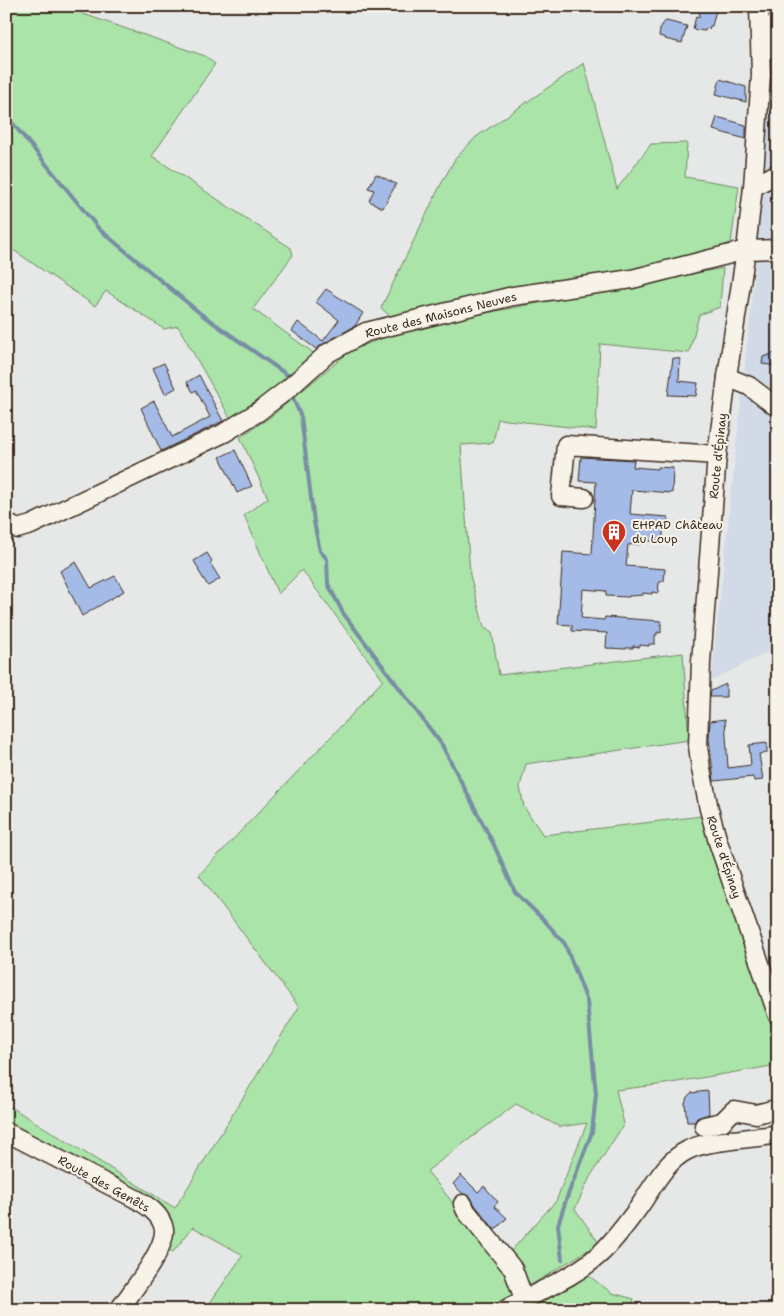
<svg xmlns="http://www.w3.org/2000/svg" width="784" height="1316" viewBox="0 0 784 1316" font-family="'Shantell Sans',sans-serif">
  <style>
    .built { fill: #d2dae8 }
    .green { fill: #aae4a9; stroke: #728764; fill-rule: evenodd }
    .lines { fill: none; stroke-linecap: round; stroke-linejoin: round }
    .stream { stroke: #798ea4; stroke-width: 4 }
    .building { fill: #a4bbe8; stroke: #3b2a1e }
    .minor-casing { stroke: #3b2a1e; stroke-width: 21 }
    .minor { stroke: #f7f3e8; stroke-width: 18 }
    .labels { text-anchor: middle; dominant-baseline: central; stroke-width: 4; stroke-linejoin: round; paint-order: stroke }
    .street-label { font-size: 12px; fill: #3b2a1e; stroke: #f7f3e8 }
    .poi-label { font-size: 12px; fill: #3b2a1e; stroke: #f7f3e8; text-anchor: start }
  </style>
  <rect width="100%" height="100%" fill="#e6e8e8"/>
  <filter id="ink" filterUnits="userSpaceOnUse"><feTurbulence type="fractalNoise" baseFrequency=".02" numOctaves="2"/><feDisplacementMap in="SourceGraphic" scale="10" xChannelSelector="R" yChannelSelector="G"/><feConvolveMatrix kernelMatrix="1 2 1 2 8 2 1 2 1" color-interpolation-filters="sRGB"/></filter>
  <g filter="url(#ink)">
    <polygon class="built" points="768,6 778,6 778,647 711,681 756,262 761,108"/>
    <g class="green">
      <polygon points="6,6 66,6 66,8 205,56 215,64 152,156 291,248 293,255 253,309 315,354 274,392 233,423 178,326 164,329 106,291 95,306 6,245"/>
      <polygon points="584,63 617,189 651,144 687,143 685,177 739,186 731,243 715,254 391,317 381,308 440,186 455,159 476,137"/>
      <path d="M723,268L720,307L699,315L689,353L600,344L596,430L498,419L493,443L461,445L470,575L484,627L492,633L499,675L683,653L689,740L526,764L520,787L524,807L543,835L702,816L755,975L778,1040V1065L665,1084L616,1090L624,1124L590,1177L575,1209L599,1243L491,1310H205L243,1255L193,1227L173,1252L164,1247L165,1220L6,1128V1104L175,1208L299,1007L199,875L344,723L383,680L302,570L278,594L244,515L268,498L240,437L269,418L350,351L390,335L449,320ZM516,1104L560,1127L587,1123L556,1201L501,1262L427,1171Z"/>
      <polygon points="585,1273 612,1293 634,1299 631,1310 516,1310"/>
    </g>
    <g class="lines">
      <g class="stream">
        <polyline points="6,115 99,229 201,314 290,377"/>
        <polyline points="293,398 301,417 314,522 320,551 327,559 328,584 343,613 442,745 494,845 515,892 544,920 565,944 587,1001 596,1094 592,1132 566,1200 558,1225 562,1260"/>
      </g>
    </g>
    <g class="building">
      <polygon points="701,6 717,6 712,26 710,26 709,29 706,28 705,31 693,29 696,16 699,17"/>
      <polygon points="666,21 687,26 682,43 665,39 666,38 659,36 661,25"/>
      <polygon points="720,79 746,87 746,102 716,94"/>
      <polygon points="717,117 746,125 746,139 713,130"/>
      <polygon points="376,174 396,184 383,208 369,201 374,190 368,188"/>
      <polygon points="326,289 363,313 355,326 323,344 316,349 292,331 298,322 323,341 339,320 316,302"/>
      <polygon points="778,352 778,366 762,364 763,357"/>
      <polygon points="673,358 680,359 679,381 698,383 696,396 668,395"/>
      <polygon points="164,363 176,388 165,394 153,368"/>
      <polygon points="199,375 223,421 161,451 141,408 154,401 172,437 210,417 196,390 193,392 187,382"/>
      <polygon points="235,450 252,486 237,493 220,457"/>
      <polygon points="581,457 634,460 633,467 658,469 658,467 673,468 672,493 632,490 630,514 668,517 668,528 664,528 662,540 656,540 656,541 647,541 646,543 640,542 640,544 628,545 626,566 665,569 664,581 661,581 660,583 659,583 658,593 652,592 652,594 643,593 643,595 629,596 629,597 606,596 606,591 583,589 581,618 604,620 605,617 661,621 661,633 657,632 657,635 655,635 655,644 649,644 649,646 640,645 640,647 633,646 633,648 626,648 626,649 606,648 607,633 572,631 572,625 558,624 563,552 592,554 596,482 579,481"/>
      <polygon points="207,553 212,561 210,563 220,579 208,586 198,570 199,570 194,561"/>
      <polygon points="76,562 91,588 115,576 124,591 82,616 60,571"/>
      <polygon points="726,684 726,697 710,697 711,691"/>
      <polygon points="725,719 728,768 751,765 749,745 767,743 767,753 759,754 763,780 754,781 753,777 714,781 709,739 710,721"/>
      <polygon points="708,1091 709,1114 697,1118 695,1122 687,1122 685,1103 687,1097 691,1093"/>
      <polygon points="461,1175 478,1192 484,1186 498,1202 494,1206 507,1218 495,1230 475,1205 470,1196 463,1194 453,1184"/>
    </g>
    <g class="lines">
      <defs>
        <g id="minor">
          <polyline points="759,6 761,75 753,187 746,250 727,377 717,455 701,662 698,746 701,769 709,809 718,842 778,1016"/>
          <polyline points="761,50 766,50 778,18"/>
          <polyline points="753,187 778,173"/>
          <polyline points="727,377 749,386 778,408"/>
          <polyline points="584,498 561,496 566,445 717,455"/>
          <polyline points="6,522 17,529 31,525 224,433 258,412 288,389 328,353 366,332 513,296 632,279 746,250 778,249"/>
          <polyline points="704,1126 722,1122 734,1110 756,1114 776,1109 778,1107"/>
          <path d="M6,1132L136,1199C148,1206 161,1214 164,1229C166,1250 131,1292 119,1310"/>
          <polyline points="463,1204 466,1211 513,1269 524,1299"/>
          <path d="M505,1310C536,1292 578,1276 603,1251C616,1238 628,1222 639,1207C653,1187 665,1161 688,1150C701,1143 718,1142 732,1140C748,1138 763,1137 778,1134"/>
        </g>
      </defs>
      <use href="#minor" class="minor-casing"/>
      <use href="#minor" class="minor"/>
    </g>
  </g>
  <defs>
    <symbol id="building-pin" viewBox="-11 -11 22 30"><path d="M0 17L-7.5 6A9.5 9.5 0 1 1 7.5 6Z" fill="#c8321e" stroke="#f7f3e8"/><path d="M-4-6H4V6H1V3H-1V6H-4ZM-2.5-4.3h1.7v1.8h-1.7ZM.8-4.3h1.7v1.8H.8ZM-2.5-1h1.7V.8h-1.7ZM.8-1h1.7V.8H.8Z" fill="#fff"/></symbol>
  </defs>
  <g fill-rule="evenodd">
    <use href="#building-pin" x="600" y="518" width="28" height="38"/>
  </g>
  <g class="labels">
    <g class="street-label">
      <text transform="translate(441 315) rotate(-14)">Route des Maisons Neuves</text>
      <text transform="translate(718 456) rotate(-84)">Route d'Épinay</text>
      <text transform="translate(724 857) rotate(72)">Route d'Épinay</text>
      <text transform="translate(104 1184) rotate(29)">Route des Genêts</text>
    </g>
    <g class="poi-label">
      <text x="632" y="525">EHPAD Château<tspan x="632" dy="14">du Loup</tspan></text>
    </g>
  </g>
  <rect width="784" height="1316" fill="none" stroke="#f7f3e8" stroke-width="25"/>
  <rect x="12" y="12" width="759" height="1291" fill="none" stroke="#3b2a1e" stroke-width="2" filter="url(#ink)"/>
</svg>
